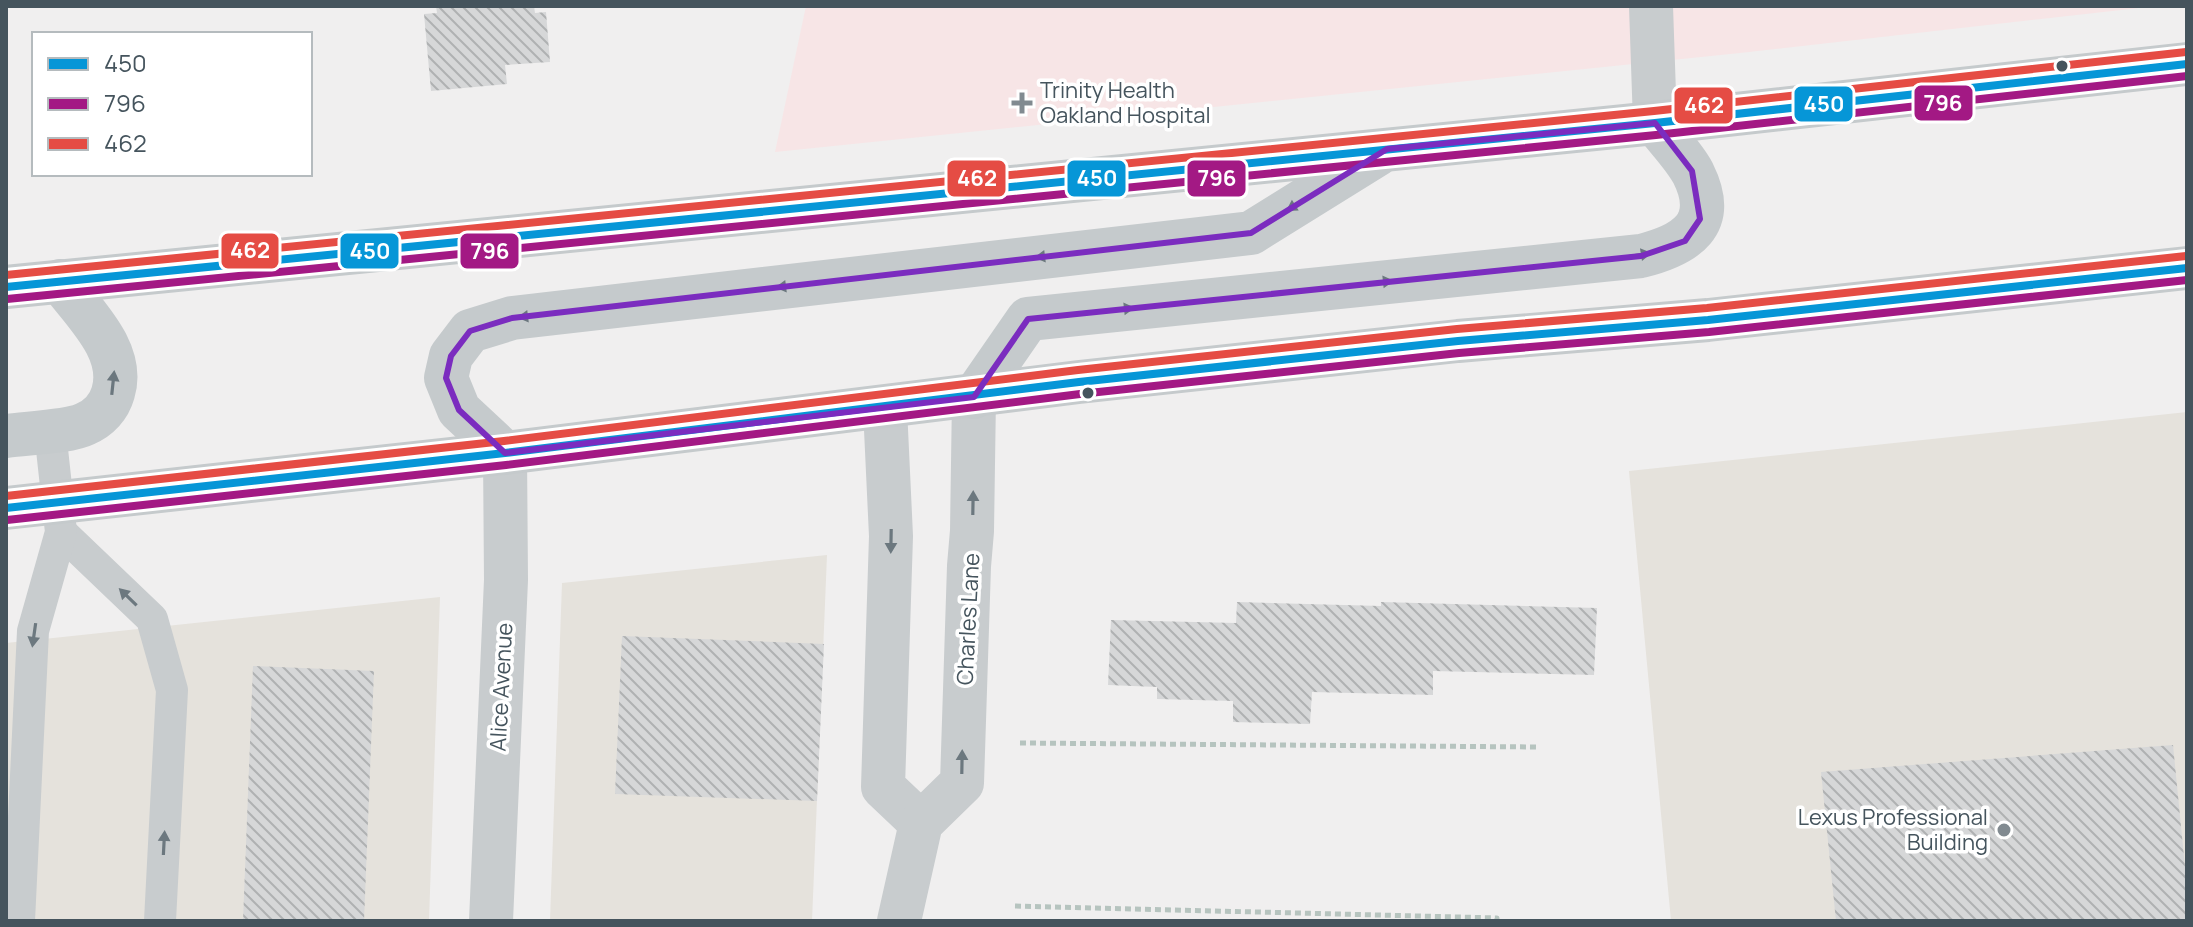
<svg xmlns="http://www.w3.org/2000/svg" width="2193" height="927" viewBox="0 0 2193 927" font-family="Manrope,sans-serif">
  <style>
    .commercial { fill: #e5e2dc }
    .medical { fill: #f7e5e6 }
    .building { fill: url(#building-back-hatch) }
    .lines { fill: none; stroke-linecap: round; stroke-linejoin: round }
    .path { stroke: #b6c4bf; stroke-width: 5; stroke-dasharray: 6 4; stroke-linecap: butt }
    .service { stroke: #c8ccce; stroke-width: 32 }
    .minor { stroke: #c8ccce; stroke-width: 44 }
    .primary { stroke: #c5cacc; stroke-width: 44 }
    .bus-1-casing { stroke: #fff; stroke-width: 14 }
    .bus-2-casing { stroke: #fff; stroke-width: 14 }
    .bus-3-casing { stroke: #fff; stroke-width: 14 }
    .bus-1 { stroke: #0696d7; stroke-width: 8 }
    .bus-2 { stroke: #a31984; stroke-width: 8 }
    .bus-3 { stroke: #e54c44; stroke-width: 8 }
    .oneway { fill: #6b777e }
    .oneway2 { fill: #6c787f }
    .marked { fill: none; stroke: #7b2cbf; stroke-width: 6; stroke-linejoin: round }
    .bus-dot { fill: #45545d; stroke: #fff; stroke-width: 3 }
    .poi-dot { fill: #818a90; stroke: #fff; stroke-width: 3 }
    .labels { text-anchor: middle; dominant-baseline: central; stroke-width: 7; stroke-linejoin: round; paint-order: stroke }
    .poi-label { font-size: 22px; fill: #45545d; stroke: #fff; text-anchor: start }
    .street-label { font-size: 22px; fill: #45545d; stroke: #fff }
    .line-badge { stroke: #fff; stroke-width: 3 }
    .badge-label { font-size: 22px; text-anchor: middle; font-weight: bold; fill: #fff }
  </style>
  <defs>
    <pattern id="building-back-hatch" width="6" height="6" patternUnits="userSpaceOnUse" patternTransform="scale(2)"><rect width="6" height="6" fill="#d6d7d8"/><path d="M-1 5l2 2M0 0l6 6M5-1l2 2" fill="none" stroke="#afb1b2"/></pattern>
  </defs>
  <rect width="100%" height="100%" fill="#f0efef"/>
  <g class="commercial">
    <polygon points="2187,412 2187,921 1671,921 1629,471"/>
    <polygon points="827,555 812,921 550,921 562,583"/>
    <polygon points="440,597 429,921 6,921 6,643"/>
  </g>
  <polygon class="medical" points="806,6 2157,6 1740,53 775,152"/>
  <g class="building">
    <polygon points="436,6 534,6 535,13 546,12 550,62 505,65 507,84 431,91 424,14 437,13"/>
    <polygon points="1237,602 1381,606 1381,602 1597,608 1594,675 1433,671 1433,695 1312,692 1310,724 1233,722 1233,701 1157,699 1157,687 1108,685 1111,620 1236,623"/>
    <polygon points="622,636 824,644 817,801 615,794"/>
    <polygon points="253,666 374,671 364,921 243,921"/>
    <polygon points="2173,745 2187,887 2187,921 1836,921 1821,772"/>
  </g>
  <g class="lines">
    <g class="path">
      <polyline points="1020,743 1537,747"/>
      <polyline points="1015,906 1497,918 1497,921"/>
    </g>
    <g class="service">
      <polyline points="61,532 152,619 172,690 160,921"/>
      <polyline points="19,921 33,631 61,532 50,431"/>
    </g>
    <g class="minor">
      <polyline points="1651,6 1655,123"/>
      <polyline points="885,408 891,536 883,787 921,823"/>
      <polyline points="491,921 506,580 505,453"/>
      <polyline points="899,921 921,823 962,783 969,566 972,531 974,397"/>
    </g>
    <g class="primary">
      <polyline points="6,287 1655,123 2187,64"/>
      <path d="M974,397L1028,319L1641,256C1685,245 1719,225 1693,173C1684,156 1667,139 1655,123"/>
      <path d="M6,436C26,433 69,432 85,424C99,418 109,407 113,393C126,351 84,313 60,281"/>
      <polyline points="505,453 459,410 446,378 451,356 470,331 512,318 1251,233 1378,154"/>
      <polyline points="6,508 505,453 1079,382 1458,341 1708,320 2187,268"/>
    </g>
    <defs>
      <g id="bus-1">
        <polyline points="6,287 1655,123 2187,64"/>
        <polyline points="6,508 505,453 1079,382 1458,341 1708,320 2187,268"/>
      </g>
      <g id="bus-2">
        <polyline points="7,299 1656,135 2187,76"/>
        <polyline points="7,520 506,465 1080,394 1459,353 1709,332 2187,280"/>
      </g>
      <g id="bus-3">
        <polyline points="6,275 1654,111 2186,52"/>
        <polyline points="6,496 504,441 1078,370 1457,329 1707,308 2186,256"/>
      </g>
    </defs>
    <use href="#bus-1" class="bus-1-casing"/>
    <use href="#bus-2" class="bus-2-casing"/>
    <use href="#bus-3" class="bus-3-casing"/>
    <use href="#bus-1" class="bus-1"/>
    <use href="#bus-2" class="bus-2"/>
    <use href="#bus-3" class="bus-3"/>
  </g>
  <defs><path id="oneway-solid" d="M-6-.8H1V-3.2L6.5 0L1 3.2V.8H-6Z" transform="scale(2)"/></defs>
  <g class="oneway">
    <use href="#oneway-solid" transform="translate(1297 204) rotate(148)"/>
    <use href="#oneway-solid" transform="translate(1639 255) rotate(-9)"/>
    <use href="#oneway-solid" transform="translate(1047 256) rotate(173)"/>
    <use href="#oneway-solid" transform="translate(1381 282) rotate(-6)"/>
    <use href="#oneway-solid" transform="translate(788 286) rotate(173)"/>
    <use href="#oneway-solid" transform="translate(1122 309) rotate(-6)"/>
    <use href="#oneway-solid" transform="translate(530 316) rotate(173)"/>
    <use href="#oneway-solid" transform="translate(113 383) rotate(-84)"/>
  </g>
  <g class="oneway2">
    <use href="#oneway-solid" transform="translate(973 503) rotate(-89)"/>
    <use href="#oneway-solid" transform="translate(891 541) rotate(91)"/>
    <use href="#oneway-solid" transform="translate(128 597) rotate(-136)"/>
    <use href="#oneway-solid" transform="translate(34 635) rotate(98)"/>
    <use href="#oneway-solid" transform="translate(962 762) rotate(-89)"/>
    <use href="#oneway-solid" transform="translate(164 843) rotate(-87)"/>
  </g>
  <path class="marked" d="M1655,123L1692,171L1700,219L1685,241L1641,256L1028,319L974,397L505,453L459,410L446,378L451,356L470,331L512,318L1251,233L1387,149Z"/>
  <g class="bus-dot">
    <circle cx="2062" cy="66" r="7"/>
    <circle cx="1088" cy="393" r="7"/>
  </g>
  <g class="poi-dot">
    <path d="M1018 91h8v8h8v8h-8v8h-8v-8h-8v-8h8z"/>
    <circle cx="2004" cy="830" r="8"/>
  </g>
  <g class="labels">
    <g class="poi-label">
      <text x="1040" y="90">Trinity Health<tspan x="1040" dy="25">Oakland Hospital</tspan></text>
      <text x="1988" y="817" text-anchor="end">Lexus Professional<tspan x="1988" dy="25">Building</tspan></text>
    </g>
    <g class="street-label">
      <text transform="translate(968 619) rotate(-87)">Charles Lane</text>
      <text transform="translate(501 687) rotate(-87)">Alice Avenue</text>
    </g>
  </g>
  <g class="line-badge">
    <rect x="1913" y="84" width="61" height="38" rx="8" fill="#a31984"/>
    <rect x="1793" y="85" width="61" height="38" rx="8" fill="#0696d7"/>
    <rect x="1673" y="86" width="61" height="39" rx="8" fill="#e54c44"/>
    <rect x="946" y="159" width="61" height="39" rx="8" fill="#e54c44"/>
    <rect x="1066" y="159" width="61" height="39" rx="8" fill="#0696d7"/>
    <rect x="1186" y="159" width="61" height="39" rx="8" fill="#a31984"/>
    <rect x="220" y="232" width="60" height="38" rx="8" fill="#e54c44"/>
    <rect x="339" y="232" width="61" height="38" rx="8" fill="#0696d7"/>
    <rect x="459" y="232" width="61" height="38" rx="8" fill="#a31984"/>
  </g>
  <g class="badge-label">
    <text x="1943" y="111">796</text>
    <text x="1824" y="112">450</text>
    <text x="1704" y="113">462</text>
    <text x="977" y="186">462</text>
    <text x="1097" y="186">450</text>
    <text x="1217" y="186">796</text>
    <text x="250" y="258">462</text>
    <text x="370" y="259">450</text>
    <text x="490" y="259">796</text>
  </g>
  <rect width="2193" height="927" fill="none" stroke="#45545d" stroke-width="16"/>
  <rect x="32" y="32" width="280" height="144" fill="#ffffff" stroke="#b5bbbe" stroke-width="2"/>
  <rect x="48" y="58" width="40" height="12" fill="#0696d7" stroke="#b5bbbe" stroke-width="2"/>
  <text x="104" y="72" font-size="24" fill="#45545d">450</text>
  <rect x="48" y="98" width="40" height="12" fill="#a31984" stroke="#b5bbbe" stroke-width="2"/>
  <text x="104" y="112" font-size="24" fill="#45545d">796</text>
  <rect x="48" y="138" width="40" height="12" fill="#e54c44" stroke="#b5bbbe" stroke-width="2"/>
  <text x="104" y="152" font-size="24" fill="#45545d">462</text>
</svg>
